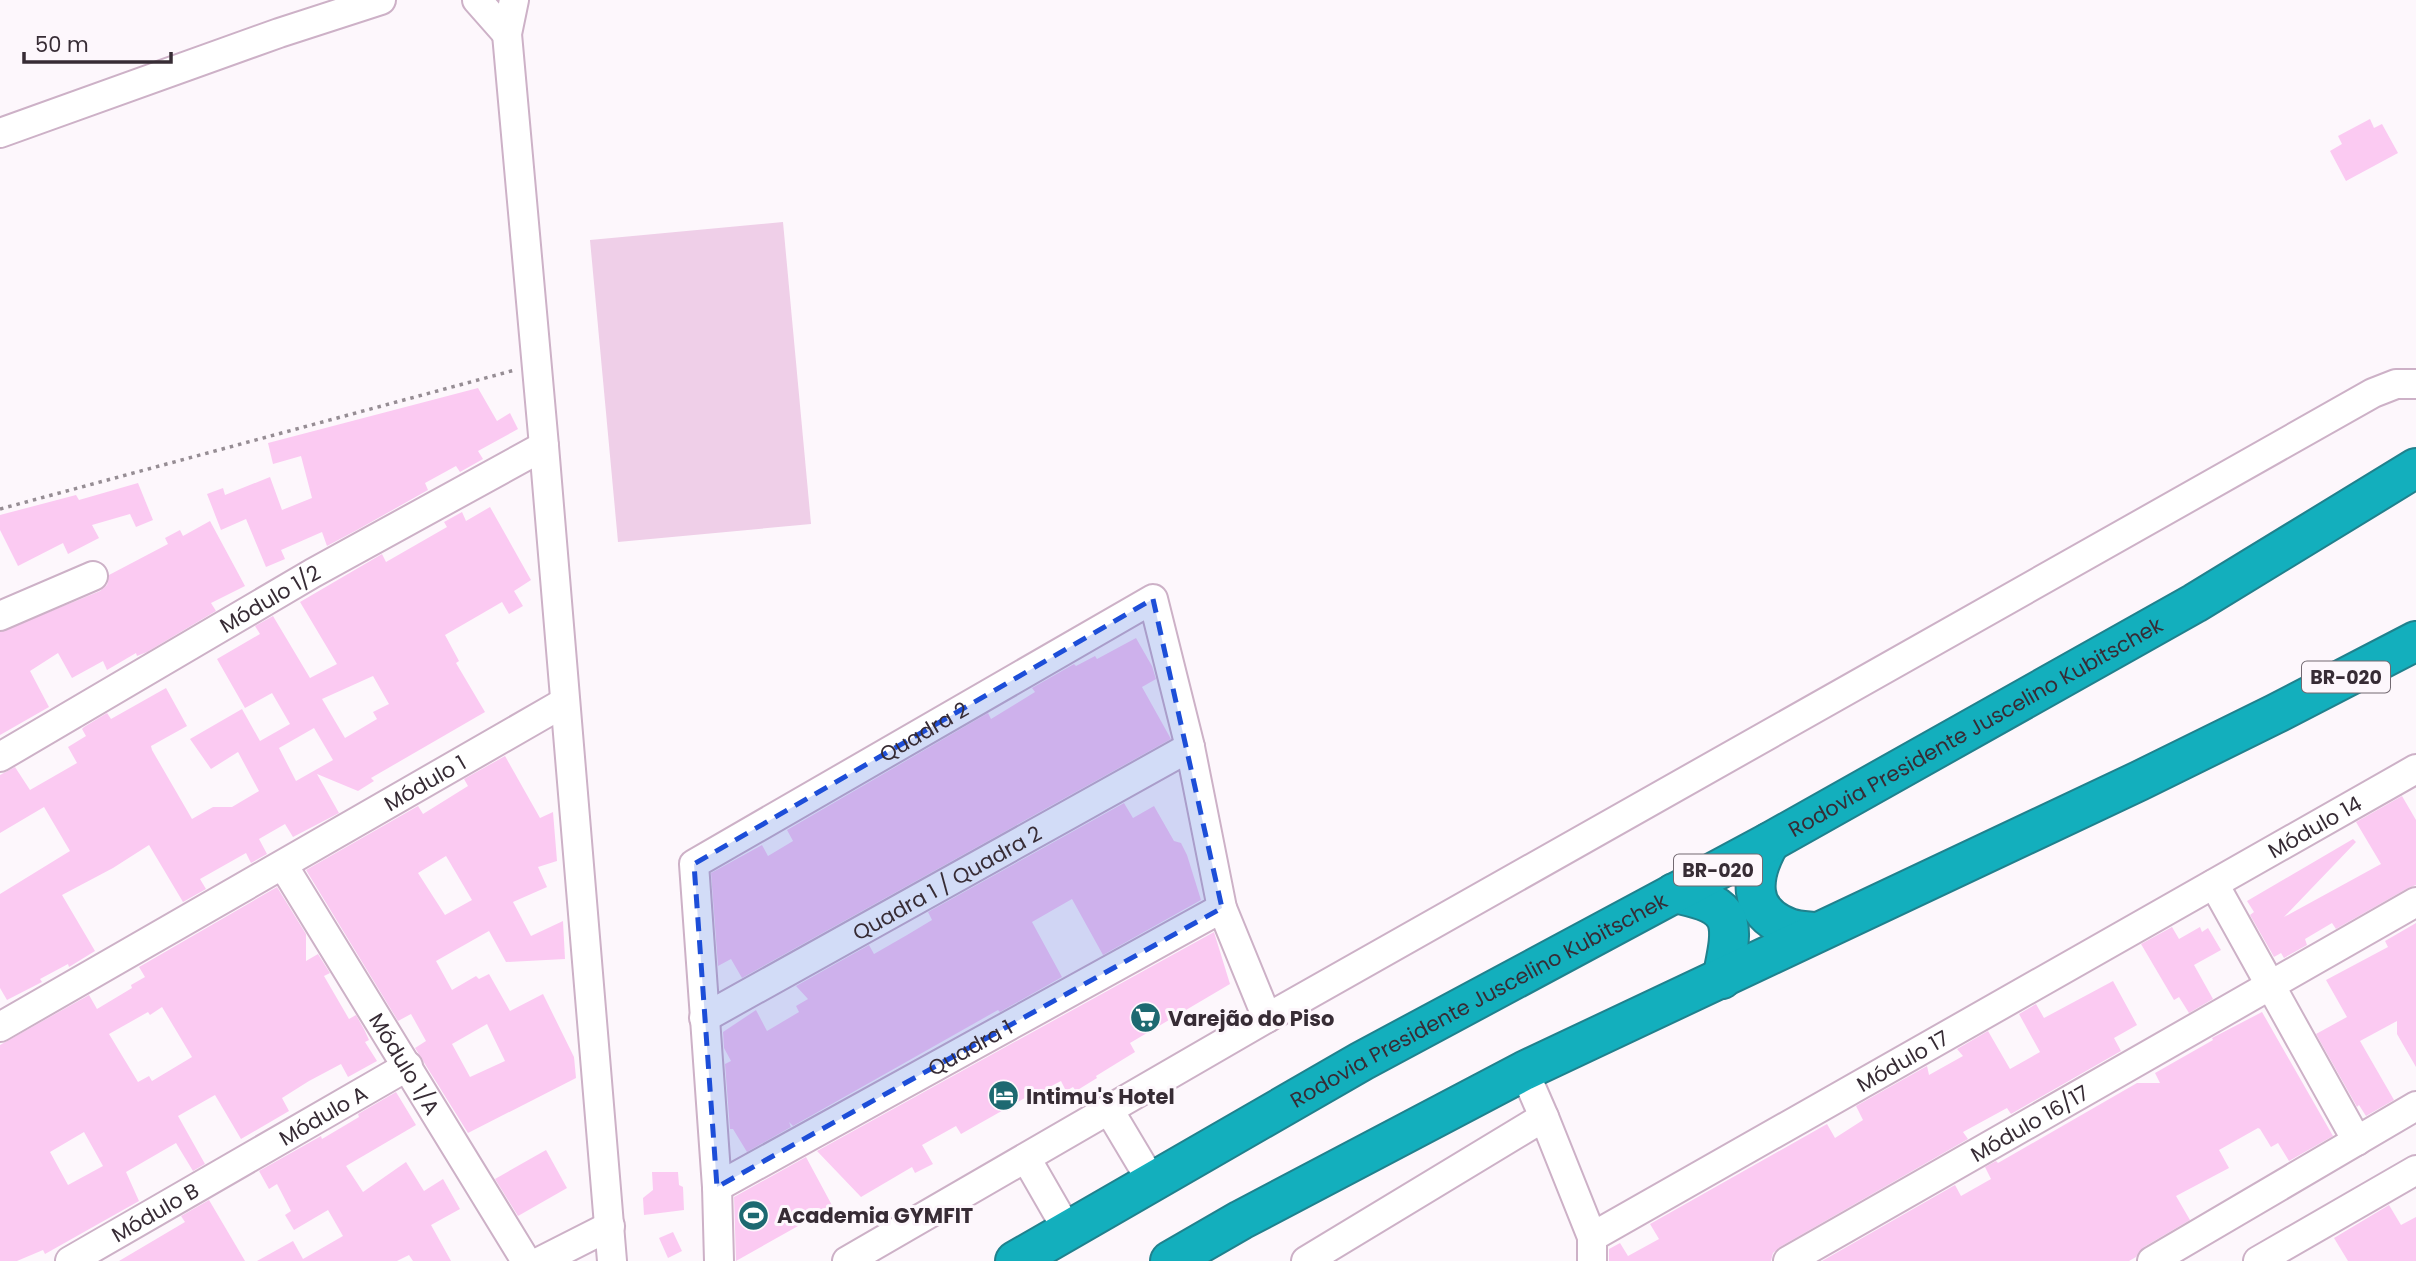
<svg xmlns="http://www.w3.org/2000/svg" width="2416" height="1261" viewBox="0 0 2416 1261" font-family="Poppins,sans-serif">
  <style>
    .green { fill: #efcfe8 }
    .building { fill: #fbcaf2; fill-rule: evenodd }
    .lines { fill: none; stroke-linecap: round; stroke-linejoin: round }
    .minor-casing { stroke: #cdb1c7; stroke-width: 32 }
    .highway-casing { stroke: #20818d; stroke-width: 42 }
    .path { stroke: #968d94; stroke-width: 3.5; stroke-dasharray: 3.5 5; stroke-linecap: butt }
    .minor { stroke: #fff; stroke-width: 28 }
    .highway { stroke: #13afbd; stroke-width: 38 }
    .marked { fill: #1d4ed8; fill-opacity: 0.2; stroke: #1d4ed8; stroke-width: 5; stroke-dasharray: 14 9; stroke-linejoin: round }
    .labels { text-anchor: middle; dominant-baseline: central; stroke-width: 6; stroke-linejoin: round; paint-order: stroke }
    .shield { fill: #fdf7fc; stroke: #726971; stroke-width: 2 }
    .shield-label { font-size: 19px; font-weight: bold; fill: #372c35 }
    .street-label { font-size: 21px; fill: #372c35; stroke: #fdf7fc }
    .poi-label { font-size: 21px; font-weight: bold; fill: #372c35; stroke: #fdf7fc; text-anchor: start }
  </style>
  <rect width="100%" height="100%" fill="#fdf7fc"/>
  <polygon class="green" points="783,222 811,524 618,542 590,240"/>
  <g class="building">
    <polygon points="2370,119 2374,128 2382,124 2398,153 2346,181 2330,151 2342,144 2338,136"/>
    <polygon points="478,388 497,421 510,413 518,429 478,451 483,459 460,472 456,466 425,483 428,490 357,530 327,546 322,532 281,550 285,559 266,567 246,519 221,530 207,494 223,488 225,495 270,477 282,510 312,498 301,456 273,464 268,443"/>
    <polygon points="138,483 153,520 136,527 130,514 92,525 99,538 68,554 63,543 18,566 0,530 0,515 76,495 79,500"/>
    <path d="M490,507L531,580L514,591L523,606L509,614L502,602L445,635L459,661L456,663L485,712L371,778L374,781L358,791L317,774L339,813L293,837L285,824L259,839L267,854L251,863L246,853L200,879L206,889L183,902L149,845L113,868L62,895L95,951L69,967L68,964L40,979L42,982L7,1000L0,988V894L70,851L44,807L0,833V775L15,767L30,790L77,763L68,747L86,736L82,729L84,727L107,713L111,719L166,688L187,726L151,746L152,750L192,819L213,807H232L259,791L238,752L211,769L190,739L242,709L260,741L290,724L272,693L245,708L217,659L260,634L255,626L273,616L310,678L337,664L300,602L382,554L386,562L447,527L444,522L462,512L466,521ZM373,676L389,704L373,712L377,719L345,738L322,699ZM314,728L333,760L296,781L279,748Z"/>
    <polygon points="210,521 245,586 211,603 216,611 147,652 137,656 136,653 107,670 103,661 72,678 58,653 30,671 49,707 0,735 0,632 100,591 107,585 109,575 168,544 165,538 180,530 183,536"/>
    <polygon points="1136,638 1152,666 1156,679 1142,687 1171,739 742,978 731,959 718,966 711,873 762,845 768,856 793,841 787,830 988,713 991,719 1035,692 1032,688 1074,664 1076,666 1095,656 1097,659"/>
    <path d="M505,756L540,818L553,812L557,861L538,867L547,887L513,902L531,936L563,921L565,959L506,962L489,931L436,961L452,990L476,976L479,979L489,974L510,1011L543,994L574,1057L576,1078L468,1133L415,1048L426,1041L411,1014L398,1021L306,870L418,806L423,814L468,786L464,779ZM446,856L472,900L445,915L418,873ZM487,1024L505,1061L470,1077L452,1044Z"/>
    <polygon points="2402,796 2416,820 2416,885 2408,888 2336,929 2332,923 2305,939 2307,945 2284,958 2281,953 2274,957 2250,915 2254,912 2247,901 2353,839 2356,842 2284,917 2381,864 2356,822"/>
    <polygon points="1124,803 1133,818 1154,806 1174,841 1181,843 1187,855 1201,900 1103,955 1072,899 1032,922 1062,977 1000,1012 998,1010 793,1126 789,1122 791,1127 747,1152 733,1129 730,1129 725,1064 731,1061 724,1048 723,1032 756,1010 767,1031 799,1012 796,1006 808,999 796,986 869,945 874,954 907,935 932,920 928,912"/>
    <path d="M277,887L306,934V961L318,954L330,973L324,976L349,1019L356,1015L364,1029L369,1040L365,1042L377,1061L348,1077L341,1064L309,1081L282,1098L289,1111L241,1139L215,1095L178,1116L205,1164L193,1171L176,1143L126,1172L139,1201L45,1254L43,1250L17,1261H0V1045L89,995L97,1009L132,988L131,985L145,977L139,967ZM162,1007L192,1057L152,1081L149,1076L138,1082L109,1034L148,1012L150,1015ZM84,1132L103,1166L68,1185L50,1152Z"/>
    <polygon points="2416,923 2416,1067 2397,1034 2397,1021 2360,1041 2394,1100 2366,1116 2359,1105 2357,1107 2316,1034 2347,1017 2326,980 2388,947 2385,941"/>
    <polygon points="2172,927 2179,939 2200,927 2202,932 2208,928 2221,950 2194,965 2213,999 2189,1013 2179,997 2174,1000 2141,944"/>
    <polygon points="1214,932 1230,984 1130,1043 1135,1052 1096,1076 1097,1078 1076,1091 1073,1087 1066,1091 1061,1081 1040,1092 1037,1091 961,1134 956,1126 922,1145 933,1164 915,1173 912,1167 861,1197 817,1151"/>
    <polygon points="2113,981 2137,1025 2114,1038 2121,1051 2011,1114 2007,1108 1963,1132 1968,1139 1780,1247 1773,1253 1771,1261 1609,1261 1609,1249 1620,1243 1628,1256 1659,1239 1650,1224 1827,1124 1835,1138 1863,1120 1856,1106 1927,1066 1929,1075 1963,1056 1957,1049 1988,1031 2010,1069 2040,1052 2019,1014 2036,1004 2044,1018"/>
    <polygon points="2262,1012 2333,1136 2289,1161 2278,1143 2271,1147 2260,1129 2258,1128 2219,1150 2229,1168 2176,1196 2190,1220 2144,1247 2136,1257 2129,1261 1822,1261 1955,1185 1961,1196 1991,1179 1985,1167 1996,1161 1998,1163 2137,1083 2160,1083 2155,1073 2213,1040 2212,1038"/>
    <polygon points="396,1092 416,1125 346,1166 363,1192 406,1162 424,1191 443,1179 460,1209 431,1225 451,1261 413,1261 409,1255 397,1261 257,1261 293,1241 303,1259 343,1236 328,1210 294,1230 285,1215 291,1211 277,1184 269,1189 259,1171 321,1136 322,1139 359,1117 358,1114"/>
    <polygon points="546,1150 567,1188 518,1216 495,1179"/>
    <polygon points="806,1157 834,1209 809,1224 807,1221 736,1261 734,1197"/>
    <polygon points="652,1172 678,1172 679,1185 683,1187 684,1210 644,1215 643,1198 653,1190"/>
    <polygon points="209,1200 245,1261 119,1261 185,1222 181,1216"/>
    <polygon points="2389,1205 2401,1225 2416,1217 2416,1261 2348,1261 2334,1238"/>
    <polygon points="673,1232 682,1251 668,1258 659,1238"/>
  </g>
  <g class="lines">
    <defs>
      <g id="minor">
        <polyline points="477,0 507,34"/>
        <polyline points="514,0 507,34 544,446 612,1261"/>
        <polyline points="0,133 279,33 381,0"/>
        <polyline points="0,616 93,576"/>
        <path id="s1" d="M0,757L313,573L544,446"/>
        <path id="s2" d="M283,865L526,1261"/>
        <polyline points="2214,884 2357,1141"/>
        <path id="s3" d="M704,1018L1190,747"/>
        <path id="s4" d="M0,1027L565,702"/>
        <polyline points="1524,1071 1544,1117 1592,1237 1592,1261"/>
        <polyline points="1109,1110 1152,1182"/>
        <polyline points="1026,1158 1068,1231"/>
        <path id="s5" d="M717,1187L1222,908"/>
        <path id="s6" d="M1592,1237L2416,769"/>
        <path id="s7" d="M70,1261L408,1066"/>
        <polyline points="541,1261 610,1226"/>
        <path id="s8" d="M719,1261L717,1187L694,864L1153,599L1190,747L1222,908L1267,1018"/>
        <polyline points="847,1261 1267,1018 2373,393 2396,384 2416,384"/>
        <polyline points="1306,1261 1544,1117"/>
        <path id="s9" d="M1788,1261L2416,902"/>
        <polyline points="2152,1261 2416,1106"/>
        <polyline points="2258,1261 2416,1170"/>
      </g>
      <g id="highway">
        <path d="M1770,842C1751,875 1745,912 1789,928C1797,931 1808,931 1816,932"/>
        <path d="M1674,893C1738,905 1734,922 1722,979"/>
        <path id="s10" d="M1015,1261L1362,1061L1770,842L2195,603L2416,468"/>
        <polyline points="1170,1261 1241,1220 1524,1071 2139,781 2275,714 2416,641"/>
      </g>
    </defs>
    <use href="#minor" class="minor-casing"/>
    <use href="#highway" class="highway-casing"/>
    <polyline class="path" points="0,509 515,370"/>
    <use href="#minor" class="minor"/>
    <use href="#highway" class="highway"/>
  </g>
  <path class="marked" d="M1153,599L1222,908L717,1187L694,864Z"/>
  <defs>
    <symbol id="supermarket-disc" viewBox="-11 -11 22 22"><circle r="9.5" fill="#1d6971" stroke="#fdf7fc"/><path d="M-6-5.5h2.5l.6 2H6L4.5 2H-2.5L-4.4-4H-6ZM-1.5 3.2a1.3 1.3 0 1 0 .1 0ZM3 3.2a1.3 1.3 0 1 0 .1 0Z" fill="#fff"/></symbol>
    <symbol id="hotel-disc" viewBox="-11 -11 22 22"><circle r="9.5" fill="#1d6971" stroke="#fdf7fc"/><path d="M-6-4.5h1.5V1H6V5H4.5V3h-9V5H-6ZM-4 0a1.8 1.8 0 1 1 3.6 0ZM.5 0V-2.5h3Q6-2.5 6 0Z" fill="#fff"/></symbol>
    <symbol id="stadium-disc" viewBox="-11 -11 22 22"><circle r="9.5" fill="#1d6971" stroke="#fdf7fc"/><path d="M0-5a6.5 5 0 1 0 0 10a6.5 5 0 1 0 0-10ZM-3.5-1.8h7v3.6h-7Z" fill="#fff"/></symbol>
  </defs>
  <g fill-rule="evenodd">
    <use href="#supermarket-disc" x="1128" y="1000" width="35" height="35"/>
    <use href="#hotel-disc" x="986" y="1078" width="35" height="35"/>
    <use href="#stadium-disc" x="736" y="1198" width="35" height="35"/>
  </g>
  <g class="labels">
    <g class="shield">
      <rect x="2302" y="661.5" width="88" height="31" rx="5"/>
      <rect x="1674" y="854.5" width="88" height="31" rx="5"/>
    </g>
    <g class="shield-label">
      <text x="2346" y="677">BR-020</text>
      <text x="1718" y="870">BR-020</text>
    </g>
    <g class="street-label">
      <text stroke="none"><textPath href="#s1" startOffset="313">Módulo 1/2</textPath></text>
      <text stroke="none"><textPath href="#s10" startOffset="1099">Rodovia Presidente Juscelino Kubitschek</textPath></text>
      <text stroke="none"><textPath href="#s8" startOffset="663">Quadra 2</textPath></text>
      <text stroke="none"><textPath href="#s4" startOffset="490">Módulo 1</textPath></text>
      <text stroke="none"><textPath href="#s6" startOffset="831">Módulo 14</textPath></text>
      <text stroke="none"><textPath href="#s3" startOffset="278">Quadra 1 / Quadra 2</textPath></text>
      <text stroke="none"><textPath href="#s10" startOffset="532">Rodovia Presidente Juscelino Kubitschek</textPath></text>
      <text stroke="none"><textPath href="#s5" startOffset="289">Quadra 1</textPath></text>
      <text stroke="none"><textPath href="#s6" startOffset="357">Módulo 17</textPath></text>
      <text stroke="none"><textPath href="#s2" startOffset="233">Módulo 1/A</textPath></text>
      <text stroke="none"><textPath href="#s7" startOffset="292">Módulo A</textPath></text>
      <text stroke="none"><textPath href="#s9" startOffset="278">Módulo 16/17</textPath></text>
      <text stroke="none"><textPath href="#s7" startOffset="98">Módulo B</textPath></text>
    </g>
    <g class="poi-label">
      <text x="1168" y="1018">Varejão do Piso</text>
      <text x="1026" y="1096">Intimu's Hotel</text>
      <text x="777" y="1215">Academia GYMFIT</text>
    </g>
  </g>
  <path d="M24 52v10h147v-10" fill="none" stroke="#372c35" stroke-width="3.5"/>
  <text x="35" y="52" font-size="21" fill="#372c35" stroke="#fdf7fc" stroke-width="5" paint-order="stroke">50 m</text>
</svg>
